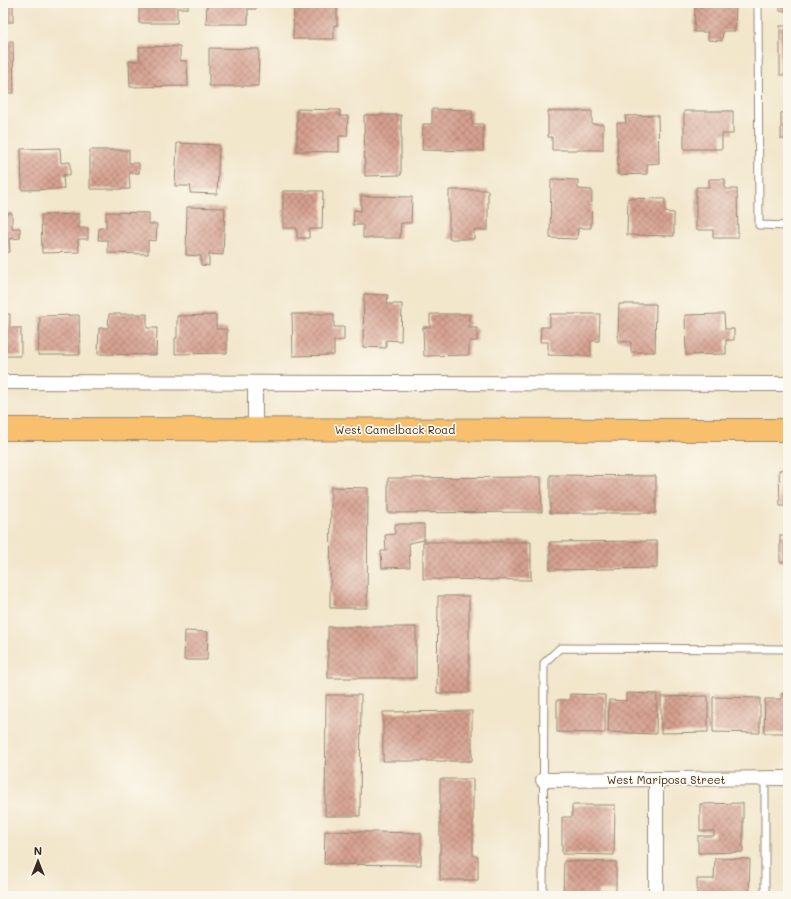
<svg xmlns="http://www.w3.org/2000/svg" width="791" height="899" viewBox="0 0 791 899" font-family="Mali,sans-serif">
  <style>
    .building { fill: url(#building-cross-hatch) }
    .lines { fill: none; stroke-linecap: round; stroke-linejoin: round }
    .lane-casing { stroke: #968874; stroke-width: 9 }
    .street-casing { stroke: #968874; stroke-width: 16 }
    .primary-casing { stroke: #968874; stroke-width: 24 }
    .lane { stroke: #fff; stroke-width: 7 }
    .street { stroke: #fff; stroke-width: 14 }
    .primary { stroke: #f8bf6c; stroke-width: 22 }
    .labels { text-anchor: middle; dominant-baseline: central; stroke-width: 3.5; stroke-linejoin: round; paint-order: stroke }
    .street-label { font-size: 11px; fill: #3b2a1e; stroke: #fbf7ec }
  </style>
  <defs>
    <pattern id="building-cross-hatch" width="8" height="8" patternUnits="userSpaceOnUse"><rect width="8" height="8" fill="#d6a090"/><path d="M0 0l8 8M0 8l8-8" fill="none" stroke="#af8375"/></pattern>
  </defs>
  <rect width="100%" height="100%" fill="#fbf7ec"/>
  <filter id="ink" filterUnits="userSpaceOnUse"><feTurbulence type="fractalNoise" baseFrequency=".025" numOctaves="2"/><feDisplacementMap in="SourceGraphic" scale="8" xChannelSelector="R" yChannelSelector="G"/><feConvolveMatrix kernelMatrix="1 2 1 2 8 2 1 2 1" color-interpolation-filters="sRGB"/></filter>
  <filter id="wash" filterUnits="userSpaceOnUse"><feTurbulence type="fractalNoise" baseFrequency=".012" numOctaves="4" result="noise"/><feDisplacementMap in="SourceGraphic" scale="16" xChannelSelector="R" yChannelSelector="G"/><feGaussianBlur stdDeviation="0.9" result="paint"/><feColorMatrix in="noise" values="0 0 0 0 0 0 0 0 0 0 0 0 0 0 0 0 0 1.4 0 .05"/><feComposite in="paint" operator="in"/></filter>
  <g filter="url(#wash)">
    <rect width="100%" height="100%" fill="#f2e6cb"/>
    <g id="blocks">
      <g class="building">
        <rect x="3" y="3" width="10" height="19"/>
        <polygon points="139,3 188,3 188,8 177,8 177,23 139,23"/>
        <polygon points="207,3 256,3 256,9 248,9 248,24 206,24"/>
        <polygon points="294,3 337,3 337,26 334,25 334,39 293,39"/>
        <polygon points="695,3 736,3 735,31 723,31 722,41 708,40 708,32 694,32"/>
        <rect x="780" y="3" width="8" height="8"/>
        <rect x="780" y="26" width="8" height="49"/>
        <polygon points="13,41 14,93 3,93 3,42"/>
        <polygon points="180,46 180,61 187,61 188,86 130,87 129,61 140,61 139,47"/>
        <polygon points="209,48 259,49 258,86 209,86"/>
        <polygon points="297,109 340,110 340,116 348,116 347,136 339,136 339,152 297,151"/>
        <polygon points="432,109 472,110 472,124 483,124 483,151 422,150 423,124 432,124"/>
        <polygon points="548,111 592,111 592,124 603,124 603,150 552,150 552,137 548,137"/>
        <polygon points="684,111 733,111 733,134 722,134 722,149 684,149"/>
        <polygon points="788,112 788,139 781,139 781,113"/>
        <polygon points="364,115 401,115 401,175 365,176"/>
        <polygon points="658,115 659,163 647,164 647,174 618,175 617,123 626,123 625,116"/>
        <polygon points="177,143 219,145 217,194 190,193 191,186 175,186"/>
        <polygon points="60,148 61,163 70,162 70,175 63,175 64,189 22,190 21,149"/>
        <polygon points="90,150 129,150 129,163 139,163 139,173 129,173 130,189 90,189"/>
        <polygon points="551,179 578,180 578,189 592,190 591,228 578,228 577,239 550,238"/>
        <polygon points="709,179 725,179 725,189 737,189 738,238 713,238 713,230 696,230 696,187 709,187"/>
        <polygon points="449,190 488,190 488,230 474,230 474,239 449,239"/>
        <polygon points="283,191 323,191 322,229 309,229 309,238 297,238 297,228 283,228"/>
        <polygon points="361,196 412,197 411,223 401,223 400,238 363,238 363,225 353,225 354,210 361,211"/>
        <polygon points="628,198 665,199 665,212 674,213 674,236 627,235"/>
        <polygon points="187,207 225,208 223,255 209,254 209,266 201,265 201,256 186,255"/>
        <polygon points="106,212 149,213 149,224 157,224 156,241 148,240 148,254 108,253 108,240 98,240 99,228 106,228"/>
        <polygon points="3,213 12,213 12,228 20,228 20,238 9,239 10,252 3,253"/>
        <polygon points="79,214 79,228 88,228 88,239 78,239 79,252 42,253 41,215"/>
        <polygon points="364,294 388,295 387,304 402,304 401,341 386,340 386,348 363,347"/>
        <polygon points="619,304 656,304 655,352 631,352 631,342 618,341"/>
        <polygon points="3,314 10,314 10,328 21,328 21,356 3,356"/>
        <polygon points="109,314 147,314 147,328 157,328 156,355 98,354 99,328 108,328"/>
        <polygon points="292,314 334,314 334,327 344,327 344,340 334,341 334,355 293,356"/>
        <polygon points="430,314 469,314 469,328 477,328 477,341 469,341 469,355 424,356 423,327 430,327"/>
        <polygon points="550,314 600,314 599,341 591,341 591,356 548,355 548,342 540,342 541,327 550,327"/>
        <polygon points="724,314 725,329 734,329 734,340 726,340 726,354 686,355 685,315"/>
        <polygon points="79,315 80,355 38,355 40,316"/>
        <polygon points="216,315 216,329 227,329 227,353 175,354 175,338 177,338 177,316"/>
        <polygon points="788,469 788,506 780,506 779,470"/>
        <polygon points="550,475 656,476 656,513 550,513"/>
        <polygon points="541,477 542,512 388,513 388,478"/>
        <polygon points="331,487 368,488 367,608 330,608"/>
        <polygon points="395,524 424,524 424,540 409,543 410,567 382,568 381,551 386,551 385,535 395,534"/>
        <rect x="780" y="535" width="8" height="27"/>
        <polygon points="657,541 657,568 550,570 550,542"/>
        <polygon points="423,542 531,542 531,580 423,579"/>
        <polygon points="438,596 469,596 469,693 437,693"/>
        <rect x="328" y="627" width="88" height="51"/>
        <polygon points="185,631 208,632 207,660 184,660"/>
        <polygon points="626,693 657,694 656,734 608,732 609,700 626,701"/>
        <polygon points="782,693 788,693 788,733 764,733 765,699 782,699"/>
        <polygon points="570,694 605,695 605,733 557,732 557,700 570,700"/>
        <polygon points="326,695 361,695 360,816 325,816"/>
        <polygon points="708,696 708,732 661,733 661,697"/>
        <polygon points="713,697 760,698 760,733 713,732"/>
        <polygon points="472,711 472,761 383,761 383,712"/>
        <polygon points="440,779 473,779 473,856 478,856 478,880 440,880"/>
        <polygon points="743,803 743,852 698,853 698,836 714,836 714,831 700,831 700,804"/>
        <polygon points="572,805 615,805 614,855 562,854 562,817 572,817"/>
        <polygon points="325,831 421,833 421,865 324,864"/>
        <polygon points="715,858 750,859 749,896 697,896 697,879 714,879"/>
        <polygon points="564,861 616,862 616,891 598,891 598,896 563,896"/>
      </g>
    </g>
  </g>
  <g filter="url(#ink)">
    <use href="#blocks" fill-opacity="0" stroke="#968874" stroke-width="1"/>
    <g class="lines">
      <defs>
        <g id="lane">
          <polyline points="758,3 759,225 788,226"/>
          <polyline points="765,778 765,896"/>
          <polyline points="543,896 544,663 560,648 788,649"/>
        </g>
        <g id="street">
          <polyline points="3,382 788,384"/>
          <polyline points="255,383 255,429"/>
          <polyline points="656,779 656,896"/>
          <polyline points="543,780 788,778"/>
        </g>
        <polyline id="primary" points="3,429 788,430"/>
      </defs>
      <use href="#lane" class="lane-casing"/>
      <use href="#street" class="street-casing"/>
      <use href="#primary" class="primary-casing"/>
      <use href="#lane" class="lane"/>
      <use href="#street" class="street"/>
      <use href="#primary" class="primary"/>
    </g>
  </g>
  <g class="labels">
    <g class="street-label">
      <text x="395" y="429">West Camelback Road</text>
      <text x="666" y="779">West Mariposa Street</text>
    </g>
  </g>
  <rect width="791" height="899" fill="none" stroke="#fbf7ec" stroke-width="16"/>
  <g transform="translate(38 861)" stroke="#fbf7ec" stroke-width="3" paint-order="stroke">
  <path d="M0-3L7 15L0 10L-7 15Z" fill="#3b2a1e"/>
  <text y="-6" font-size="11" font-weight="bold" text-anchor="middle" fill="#3b2a1e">N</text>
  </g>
</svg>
